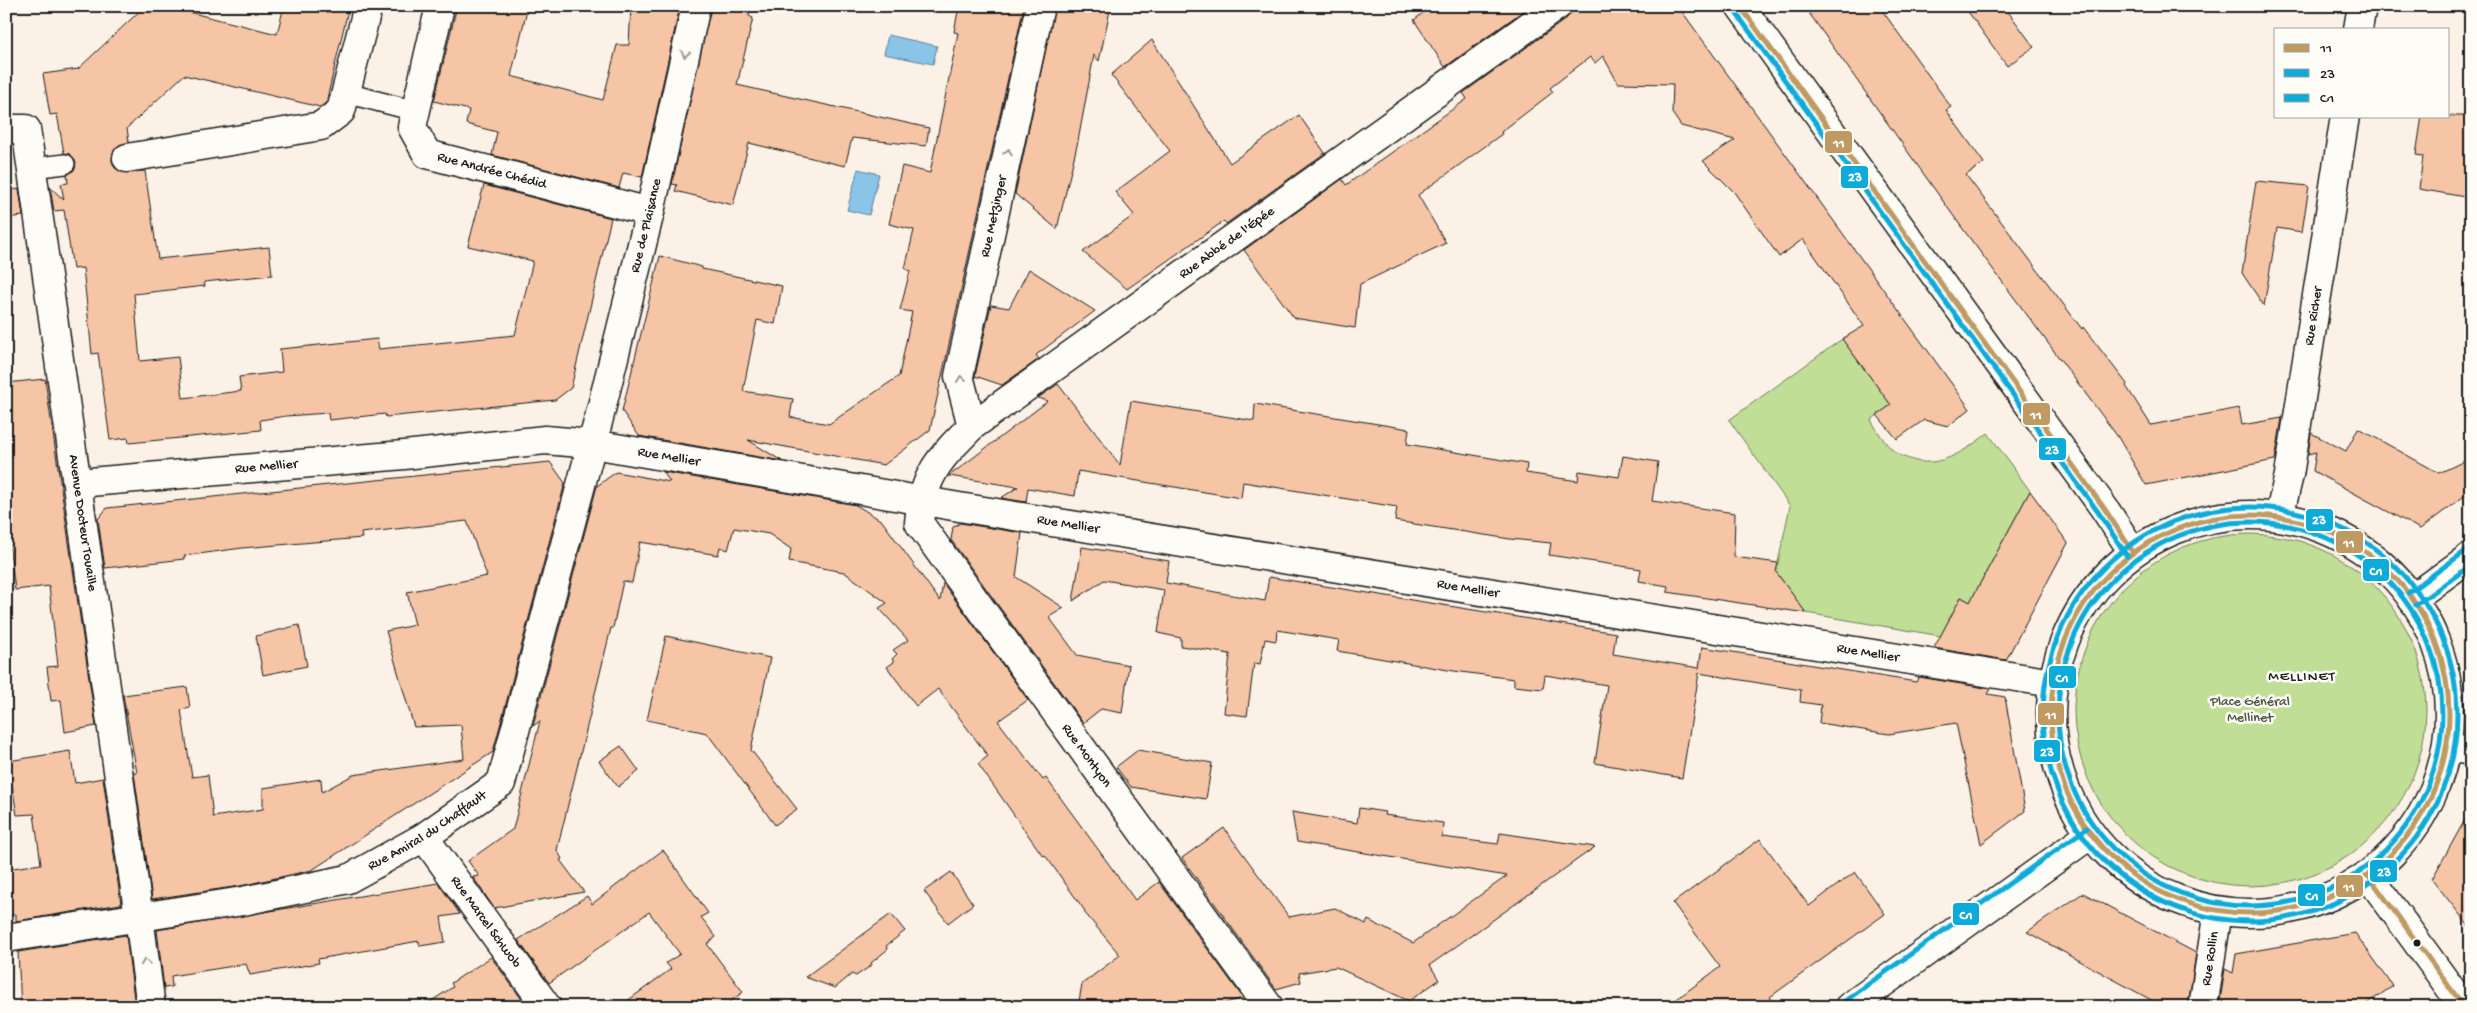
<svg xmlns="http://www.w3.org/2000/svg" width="2477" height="1013" viewBox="0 0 2477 1013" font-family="'Gochi Hand',sans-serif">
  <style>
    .green { fill: #c0de96; stroke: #6e7d59 }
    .water { fill: #8ac5e9; stroke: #5e8197 }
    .building { fill: #f5c5a5; stroke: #1c1c1c }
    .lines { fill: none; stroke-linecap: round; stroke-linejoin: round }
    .service-casing { stroke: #1c1c1c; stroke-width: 22 }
    .pedestrian-casing { stroke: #1c1c1c; stroke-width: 31 }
    .minor-casing { stroke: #1c1c1c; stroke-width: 31 }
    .tertiary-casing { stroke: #1c1c1c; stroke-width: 31 }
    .service { stroke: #fdfcf7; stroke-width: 19 }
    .pedestrian { stroke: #fdfcf7; stroke-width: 28 }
    .minor { stroke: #fdfcf7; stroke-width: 28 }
    .tertiary { stroke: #fdfcf7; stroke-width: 28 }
    .bus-1-casing { stroke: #fdfcf7; stroke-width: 9 }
    .bus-2-casing { stroke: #fdfcf7; stroke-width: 9 }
    .bus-3-casing { stroke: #fdfcf7; stroke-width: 9 }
    .bus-1 { stroke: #bf9a63; stroke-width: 5 }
    .bus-2 { stroke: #0dabda; stroke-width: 5 }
    .bus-3 { stroke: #0dabda; stroke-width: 5 }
    .oneway { stroke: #989794 }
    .bus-dot { fill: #1c1c1c; stroke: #fdfcf7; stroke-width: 2 }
    .labels { text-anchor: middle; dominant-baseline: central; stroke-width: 5; stroke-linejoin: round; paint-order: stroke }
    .street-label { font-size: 14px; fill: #1c1c1c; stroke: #fdfcf7 }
    .park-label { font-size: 14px; fill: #4d5641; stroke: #fdfcf7 }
    .neighbourhood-label { font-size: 15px; letter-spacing: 1px; fill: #1c1c1c; stroke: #fdfcf7 }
    .line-badge { stroke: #fdfcf7; stroke-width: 2 }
    .badge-label { font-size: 14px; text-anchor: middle; font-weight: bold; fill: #fff }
  </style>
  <rect width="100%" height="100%" fill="#fbf1e7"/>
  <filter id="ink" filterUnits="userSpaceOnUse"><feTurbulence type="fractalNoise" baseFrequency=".02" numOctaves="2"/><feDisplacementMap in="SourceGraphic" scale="10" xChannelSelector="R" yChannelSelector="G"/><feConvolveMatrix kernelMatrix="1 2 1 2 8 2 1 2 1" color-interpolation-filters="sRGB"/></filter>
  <g filter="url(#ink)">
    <g class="green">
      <path d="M1842,339L1891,405L1871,420C1877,430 1885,444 1894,451C1929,475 1959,456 1988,433L2030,491L1970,602L1961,597L1941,636L1806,613L1776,572L1790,506L1729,420Z"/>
      <circle cx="2250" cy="710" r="176"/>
    </g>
    <g class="water">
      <polygon points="888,35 937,46 933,64 884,54"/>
      <polygon points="858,169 879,174 869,215 847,210"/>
    </g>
    <g class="building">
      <polygon points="145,6 164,6 277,34 284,6 349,6 326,103 320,107 184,75 127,128 129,142 118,146 113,152 112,161 115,168 121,172 145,171 158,259 269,247 272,275 204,282 205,286 134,294 140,361 178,357 183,398 241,391 239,377 282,372 280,349 377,339 379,349 515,335 533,261 468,246 484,185 611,218 571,388 555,400 386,417 385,414 329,420 328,413 286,416 260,420 261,430 129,443 128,438 110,440 98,353 92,354 83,268 73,269 64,210 54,211 50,187 64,200 61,184 68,183 67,175 75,169 76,162 70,154 64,153 57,114 50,115 43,74 78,69"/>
      <polygon points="457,6 528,6 511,76 603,100 617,45 629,45 631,6 680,6 642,177 623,173 619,188 492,155 497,132 466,124 469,110 434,101"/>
      <polygon points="711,6 750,6 749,16 753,18 737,85 929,128 926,146 852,138 845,166 749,143 733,205 675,191 677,185 672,184"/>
      <polygon points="959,6 1024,6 930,430 884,465 748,440 782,461 639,436 622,411 660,256 702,267 702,269 782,286 775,324 757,320 743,391 793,399 790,417 829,424 899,376 912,312 900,310 910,271 905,269 914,230 889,224 902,166 930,173 958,33 954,32"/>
      <polygon points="1055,6 1111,6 1099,61 1094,55 1078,141 1057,229 1015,194"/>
      <polygon points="1432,6 1530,6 1445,67 1414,20"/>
      <polygon points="1572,6 1678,6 1970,409 1948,426 1924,420 1897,439 1877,415 1891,405 1842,339 1864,326 1803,239 1779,257 1734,192 1703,161 1735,140 1681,126 1672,113 1673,84 1618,83 1603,56 1595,63 1590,57 1550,88 1553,92 1501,132 1502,134 1418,195 1446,243 1360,284 1355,328 1294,318 1244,250 1342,179 1346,185 1467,99 1463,93 1566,19 1571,13"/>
      <polygon points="1804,6 1879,6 1951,107 1946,110 1984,163 1966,175 2082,329 2083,327 2127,384 2126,386 2151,425 2239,408 2242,425 2282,418 2275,460 2146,485 2118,437 1960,225"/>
      <polygon points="1964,6 2004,6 2034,47 2007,66"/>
      <polygon points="1152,40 1230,163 1299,115 1325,153 1226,224 1224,221 1127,289 1083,252 1134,215 1115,192 1170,151 1111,75"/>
      <polygon points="2422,116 2471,116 2471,174 2465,197 2419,189 2423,156 2416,155"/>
      <polygon points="2256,181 2309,186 2302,232 2277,228 2264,306 2242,273"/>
      <polygon points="19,189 23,216 6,218 6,191"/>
      <polygon points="1029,269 1095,311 1036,355 1039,359 1002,385 975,376 991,305 1009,308"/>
      <polygon points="45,379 96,726 65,732 61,700 51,701 47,667 58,666 49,586 15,590 6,519 6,383"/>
      <polygon points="1058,384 1120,465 1131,401 1254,421 1255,404 1409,429 1407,444 1527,464 1526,473 1578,481 1579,471 1619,477 1623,456 1658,462 1652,501 1735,513 1734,557 1778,563 1776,572 1806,613 1667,592 1668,586 1639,581 1641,569 1549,555 1551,543 1510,539 1395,521 1397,507 1243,482 1241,498 1078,471 1075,496 1028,488 1026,502 1001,498 1018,487 949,476 1048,401 1038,398"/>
      <polygon points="2358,428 2439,473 2471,458 2471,491 2420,529 2313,471 2316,452 2308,454 2311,433 2346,451"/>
      <polygon points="550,462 565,483 493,752 312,870 240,886 152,899 134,773 137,773 123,695 187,687 190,708 181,710 192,777 208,775 213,817 263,809 263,788 321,779 322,792 353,775 464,759 461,725 414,727 386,631 415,625 407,592 487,576 467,521 361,533 362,538 242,548 184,556 184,559 105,568 98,519 107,508"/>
      <polygon points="616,472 670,482 663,472 856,505 882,521 940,601 943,583 1028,700 998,721 1043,780 1046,778 1135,900 1159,882 1243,998 1212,1007 1078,1007 1082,984 1120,955 1084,912 1085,911 1045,855 1043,856 978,764 988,756 938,689 916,706 887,667 894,662 892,659 897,654 893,650 908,640 879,608 887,603 844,572 789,562 791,549 769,534 734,528 728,550 720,547 718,555 640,542 632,583 623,581 613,628 611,628 557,850 562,859 560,860 584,892 494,908 473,877 479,876 468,861 513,829 540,721 533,726 597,486"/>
      <polygon points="2030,491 2068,543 2006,660 1934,648 1961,597 1970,602"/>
      <polygon points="960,523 1022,533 1016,577 1064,608 1049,617 1077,655 1129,665 1122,713 1101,709 1083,723 951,540 953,527"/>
      <polygon points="1082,547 1169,561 1166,583 1265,601 1269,577 1616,633 1613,654 1699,668 1702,647 1916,682 1919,677 1991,689 1988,694 2005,697 2025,811 1981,844 1956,723 1889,734 1819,723 1821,705 1800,702 1801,690 1699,673 1682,778 1595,763 1607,685 1545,675 1543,689 1514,686 1514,679 1454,671 1337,651 1339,640 1277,630 1276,641 1265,639 1260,664 1254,663 1247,716 1224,713 1230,654 1181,646 1181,638 1158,633 1164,590 1104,580 1073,601"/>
      <polygon points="299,625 307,666 263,675 256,636"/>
      <polygon points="666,636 770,658 751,750 797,809 775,825 707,733 647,720"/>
      <polygon points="621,746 639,771 618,787 599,761"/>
      <polygon points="1138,750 1212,763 1206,799 1131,787 1116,767"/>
      <polygon points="70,751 75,783 103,778 121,904 16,921 16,914 6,916 6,869 41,864 34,814 17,815 8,761"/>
      <polygon points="1359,808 1385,812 1384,815 1443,823 1442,837 1498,844 1500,833 1595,847 1430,965 1439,980 1409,1001 1336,967 1299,973 1301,982 1276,989 1182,858 1224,828 1289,917 1335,908 1366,924 1368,920 1413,943 1507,876 1297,842 1292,812 1357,823"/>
      <polygon points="2471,809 2471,929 2432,879"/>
      <polygon points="1760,839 1809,906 1855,872 1885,914 1770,997 1777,1007 1666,1007 1720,967 1673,903"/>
      <polygon points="663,850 708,913 701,917 716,937 707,944 743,992 723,1007 619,1007 671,969 666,963 680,954 649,912 549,983 518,940 587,896 592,904"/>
      <polygon points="951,872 973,904 948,923 924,891"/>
      <polygon points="438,883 460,914 441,917 445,942 420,946 419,941 318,959 319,963 250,975 246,964 171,976 172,987 164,988 157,930"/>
      <polygon points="2083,893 2196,953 2188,1007 2164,1007 2027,932"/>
      <polygon points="891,914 905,931 886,946 888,949 871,963 872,965 856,976 852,974 835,988 805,977"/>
      <polygon points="2355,933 2393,986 2362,1007 2219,1007 2225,969 2233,973 2236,954"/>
      <polygon points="126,935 135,1007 21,1007 18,952"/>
      <polygon points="491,957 523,1001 514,1007 422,1007 453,987 451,983"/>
    </g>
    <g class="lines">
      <defs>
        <g id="service">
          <polyline points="346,93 415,111"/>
          <polyline points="32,168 65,164"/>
        </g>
        <polyline id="pedestrian" points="139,917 151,1007"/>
        <g id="minor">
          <path id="s1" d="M440,6L412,127L427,154L650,212"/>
          <polyline points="2358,29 2362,6"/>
          <path id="s2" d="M6,129H26L139,917"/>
          <polyline points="127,158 321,126 341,111 368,6"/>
          <path id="s3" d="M972,426L959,376L1040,6"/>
          <path id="s4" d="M78,483L404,455L545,440L593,444L959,507L2053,683"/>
          <path id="s5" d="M2279,517L2289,475L2345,116"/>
          <polyline points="2448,747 2471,751"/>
          <path id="s6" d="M424,837L547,1007"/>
          <path id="s7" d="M6,938L243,901L348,879L424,837L501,783L599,418L650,212L696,6"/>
          <path id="s8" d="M1269,1007L919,523C923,475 939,459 972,426L1557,6"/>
          <path id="s9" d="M2203,1007L2218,911"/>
        </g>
        <g id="tertiary">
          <polyline points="1740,6 2104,508 2133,552"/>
          <circle cx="2250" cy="714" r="199"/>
          <polyline points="2412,599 2471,556"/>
          <polyline points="2368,875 2464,1007"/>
          <polyline points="1849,1007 2091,834"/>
        </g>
      </defs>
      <use href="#service" class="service-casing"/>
      <use href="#pedestrian" class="pedestrian-casing"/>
      <use href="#minor" class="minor-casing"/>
      <use href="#tertiary" class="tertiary-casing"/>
      <use href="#service" class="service"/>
      <use href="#pedestrian" class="pedestrian"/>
      <use href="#minor" class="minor"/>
      <use href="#tertiary" class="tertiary"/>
      <defs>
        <g id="bus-1">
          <polyline points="1740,6 2104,508 2133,552"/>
          <circle cx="2250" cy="714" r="199"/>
          <polyline points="2368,875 2464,1007"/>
        </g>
        <g id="bus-2">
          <polyline points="1734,10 2098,512 2127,556"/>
          <circle cx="2250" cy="714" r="207"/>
          <polyline points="2416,605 2471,565"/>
        </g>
        <g id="bus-3">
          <circle cx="2250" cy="714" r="192"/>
          <polyline points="2408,593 2467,550"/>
          <polyline points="1845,1001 2087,828"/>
        </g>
      </defs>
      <use href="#bus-1" class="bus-1-casing"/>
      <use href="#bus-2" class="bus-2-casing"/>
      <use href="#bus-3" class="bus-3-casing"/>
      <use href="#bus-1" class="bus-1"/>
      <use href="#bus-2" class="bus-2"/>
      <use href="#bus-3" class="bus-3"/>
    </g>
    <defs><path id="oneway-chevron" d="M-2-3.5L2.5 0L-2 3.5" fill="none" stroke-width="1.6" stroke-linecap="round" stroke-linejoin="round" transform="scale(1.25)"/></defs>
    <g class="oneway">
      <use href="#oneway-chevron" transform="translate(685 54) rotate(103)"/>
      <use href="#oneway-chevron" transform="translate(1008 152) rotate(-78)"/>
      <use href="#oneway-chevron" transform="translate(961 379) rotate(-97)"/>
      <use href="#oneway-chevron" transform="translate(145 962) rotate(-98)"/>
    </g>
  </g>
  <circle class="bus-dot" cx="2417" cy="943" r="4.5"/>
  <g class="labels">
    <g class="street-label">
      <text stroke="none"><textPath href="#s1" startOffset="222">Rue Andrée Chédid</textPath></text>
      <text stroke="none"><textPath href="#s3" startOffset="215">Rue Metzinger</textPath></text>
      <text stroke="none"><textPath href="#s7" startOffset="1104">Rue de Plaisance</textPath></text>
      <text stroke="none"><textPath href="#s8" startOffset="1025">Rue Abbé de l'Épée</textPath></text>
      <text stroke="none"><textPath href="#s5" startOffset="204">Rue Richer</textPath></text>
      <text stroke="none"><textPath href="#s4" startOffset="594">Rue Mellier</textPath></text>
      <text stroke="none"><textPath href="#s4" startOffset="189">Rue Mellier</textPath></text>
      <text stroke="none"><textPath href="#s2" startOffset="418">Avenue Docteur Touaille</textPath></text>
      <text stroke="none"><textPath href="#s4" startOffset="999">Rue Mellier</textPath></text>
      <text stroke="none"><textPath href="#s4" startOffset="1404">Rue Mellier</textPath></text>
      <text stroke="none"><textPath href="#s4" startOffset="1809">Rue Mellier</textPath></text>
      <text transform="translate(1086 756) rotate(54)">Rue Montyon</text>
      <text stroke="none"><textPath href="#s7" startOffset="440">Rue Amiral du Chaffault</textPath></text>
      <text stroke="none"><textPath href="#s6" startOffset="105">Rue Marcel Schwob</textPath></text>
      <text stroke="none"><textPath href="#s9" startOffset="49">Rue Rollin</textPath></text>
    </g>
    <g class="park-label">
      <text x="2250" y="702">Place Général<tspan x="2250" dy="16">Mellinet</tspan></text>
    </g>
    <g class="neighbourhood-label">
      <text x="2302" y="677">MELLINET</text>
    </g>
  </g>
  <g class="line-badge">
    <rect x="1824" y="130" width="29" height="24" rx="5" fill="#bf9a63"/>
    <rect x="1840" y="165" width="29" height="24" rx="5" fill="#0dabda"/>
    <rect x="2022" y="402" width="29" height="24" rx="5" fill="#bf9a63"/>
    <rect x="2038" y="437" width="29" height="24" rx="5" fill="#0dabda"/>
    <rect x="2305" y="508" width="29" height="24" rx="5" fill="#0dabda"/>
    <rect x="2335" y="530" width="29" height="24" rx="5" fill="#bf9a63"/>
    <rect x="2362" y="558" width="28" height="24" rx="5" fill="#0dabda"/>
    <rect x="2048" y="665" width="29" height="24" rx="5" fill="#0dabda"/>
    <rect x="2037" y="702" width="28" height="24" rx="5" fill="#bf9a63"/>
    <rect x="2033" y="739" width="28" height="24" rx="5" fill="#0dabda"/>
    <rect x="2369" y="859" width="29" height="24" rx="5" fill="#0dabda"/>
    <rect x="2335" y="874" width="29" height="24" rx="5" fill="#bf9a63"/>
    <rect x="2297" y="883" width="29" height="24" rx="5" fill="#0dabda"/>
    <rect x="1952" y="902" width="28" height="24" rx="5" fill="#0dabda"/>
  </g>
  <g class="badge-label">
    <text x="1839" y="147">11</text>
    <text x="1855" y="181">23</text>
    <text x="2036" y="419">11</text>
    <text x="2052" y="454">23</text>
    <text x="2319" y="524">23</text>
    <text x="2349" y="547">11</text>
    <text x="2376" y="575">C1</text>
    <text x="2062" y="682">C1</text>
    <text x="2051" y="719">11</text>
    <text x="2047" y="756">23</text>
    <text x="2384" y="876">23</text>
    <text x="2349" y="891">11</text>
    <text x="2312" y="900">C1</text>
    <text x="1966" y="919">C1</text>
  </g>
  <rect width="2477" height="1013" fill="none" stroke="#fdfcf7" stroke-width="25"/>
  <rect x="12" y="12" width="2452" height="988" fill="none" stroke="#1c1c1c" stroke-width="2" filter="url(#ink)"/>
  <rect x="2274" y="28" width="175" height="90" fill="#fdfcf7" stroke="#a3a29f"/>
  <rect x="2284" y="44" width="25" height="8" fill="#bf9a63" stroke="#a3a29f"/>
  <text x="2320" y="52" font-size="15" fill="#1c1c1c">11</text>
  <rect x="2284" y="69" width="25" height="8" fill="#0dabda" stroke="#a3a29f"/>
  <text x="2320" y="78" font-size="15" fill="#1c1c1c">23</text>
  <rect x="2284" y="94" width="25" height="8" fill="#0dabda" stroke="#a3a29f"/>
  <text x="2320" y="102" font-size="15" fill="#1c1c1c">C1</text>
</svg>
